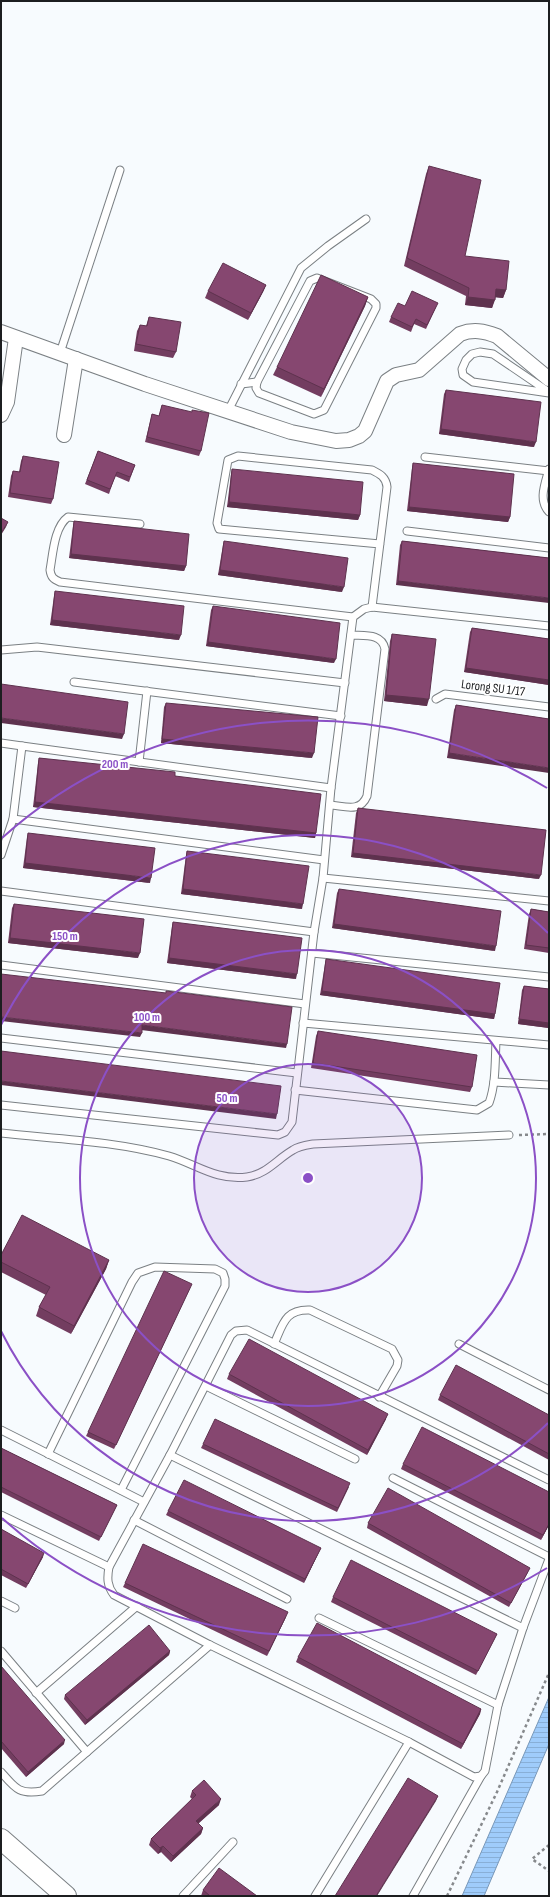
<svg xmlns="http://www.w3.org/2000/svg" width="550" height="1897" viewBox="0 0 550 1897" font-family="'Sofia Sans Condensed',sans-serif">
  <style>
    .water { fill: url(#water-rules); stroke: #7898b9 }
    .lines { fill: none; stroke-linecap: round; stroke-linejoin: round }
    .lane-casing { stroke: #7b8084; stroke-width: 9 }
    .street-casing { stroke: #7b8084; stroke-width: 16 }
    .secondary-casing { stroke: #7b8084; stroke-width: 22 }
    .path { stroke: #86898c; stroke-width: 2.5; stroke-dasharray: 3 3; stroke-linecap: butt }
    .lane { stroke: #fff; stroke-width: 7 }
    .street { stroke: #fff; stroke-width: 14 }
    .secondary { stroke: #fff; stroke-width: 20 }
    .wall { fill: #733d60 }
    .shaded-wall { fill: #5e324e }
    .building { fill: #864770; stroke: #5e324e }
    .ring { fill: none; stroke: #8b50c6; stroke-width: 2 }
    .labels { text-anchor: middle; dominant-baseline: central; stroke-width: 4; stroke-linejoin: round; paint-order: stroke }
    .street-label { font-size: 13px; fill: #1c1e20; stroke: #fff }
    .centre { fill: #8b50c6; stroke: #fff; stroke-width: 2 }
    .ring-label { font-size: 12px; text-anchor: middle; font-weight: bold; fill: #8b50c6; stroke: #fff; stroke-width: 4; stroke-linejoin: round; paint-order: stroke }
  </style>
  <defs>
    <pattern id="water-rules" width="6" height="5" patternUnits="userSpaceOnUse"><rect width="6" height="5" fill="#9fccfb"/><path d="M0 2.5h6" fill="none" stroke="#88afd7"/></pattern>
  </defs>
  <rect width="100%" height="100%" fill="#f7fbfe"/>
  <polygon class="water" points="549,1697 549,1744 484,1896 462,1896"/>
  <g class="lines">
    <defs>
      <g id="lane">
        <polygon points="317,278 371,299 376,304 376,308 324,410 314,414 259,393 256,388 257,382 310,281"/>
        <polyline points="60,353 120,170"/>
        <polyline points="241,384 257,382"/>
        <polyline points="549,392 493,354 480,352 472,354 466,360 462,369 463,375 473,382 549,393"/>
        <polyline points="228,411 301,268 328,246 366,219"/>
        <polyline points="425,457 549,471"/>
        <path d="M549,469C545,484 538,500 549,512"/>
        <path d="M140,524L68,517C54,527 53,554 50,570C51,577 53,579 60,582L353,617"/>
        <polyline points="407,531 549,548"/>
        <path d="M372,607L387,487C386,477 380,474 372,470L238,456L228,460L217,523L219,529L380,544"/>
        <polyline points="1,650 37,647 345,683"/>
        <polyline points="74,682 341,716"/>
        <polyline points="436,699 445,694 549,707"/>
        <polyline points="1,743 22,746"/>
        <polyline points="139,762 147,691"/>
        <path d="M330,805C345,806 360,813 367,796L385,649C382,633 364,636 351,635"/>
        <polyline points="13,819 324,860"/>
        <polyline points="1,855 13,819 22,746 331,788"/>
        <polyline points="323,878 549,901"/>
        <polyline points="1,891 314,932"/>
        <polyline points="312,953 549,977"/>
        <polyline points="1,965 305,1004"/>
        <polyline points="303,1023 549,1045"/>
        <polyline points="1,1038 297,1073"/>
        <polyline points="494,1082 549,1085"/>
        <path d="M295,1090L477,1110L489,1103C496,1084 495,1061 496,1041"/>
        <polyline points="1,1105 278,1135 285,1132 292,1122 314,932 323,878 331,788 353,617 364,609 372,607 549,626"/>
        <path d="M1,1133C56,1139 115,1141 169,1156C196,1164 216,1181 247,1177C267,1174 277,1159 293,1150C299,1146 307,1145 313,1144L509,1135"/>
        <path d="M274,1344C283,1324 285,1309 310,1310L392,1349L398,1360L397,1366L379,1397"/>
        <polyline points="459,1344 549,1390"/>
        <polyline points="206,1386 355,1459"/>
        <polyline points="1,1430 144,1502"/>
        <polyline points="48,1454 132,1282 138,1273 155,1267 215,1269 223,1273 225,1279 225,1286 121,1490"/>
        <polyline points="170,1455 523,1628"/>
        <polyline points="393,1478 549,1557"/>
        <path d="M549,1480L247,1330L236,1331L231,1335L170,1455L109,1567C107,1578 107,1586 114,1595L210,1645L409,1742L474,1777L481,1776L485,1771L498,1705L523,1628L549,1559"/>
        <polyline points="1,1515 109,1567"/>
        <polyline points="134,1520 287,1599"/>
        <polyline points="1,1601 15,1608"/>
        <polyline points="319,1618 498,1705"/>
        <polyline points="1,1651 87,1752"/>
        <polyline points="36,1693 137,1606"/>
        <path d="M1,1772C15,1788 19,1795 42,1791L210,1645"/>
        <polyline points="183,1896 233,1842"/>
        <polyline points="315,1896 409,1742"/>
        <polyline points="413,1896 481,1776"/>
      </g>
      <g id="street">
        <path d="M1,332L145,384L291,432L336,441L349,440L359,436L365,431L387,381L396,375L419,370L460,334C473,329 484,331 497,336L549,379"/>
        <polyline points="1,415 7,402 16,338"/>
        <polyline points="64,435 76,359"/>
      </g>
      <polyline id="secondary" points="1,1839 66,1896"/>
    </defs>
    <use href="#lane" class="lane-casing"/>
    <use href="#street" class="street-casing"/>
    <use href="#secondary" class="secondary-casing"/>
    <g class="path">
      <polyline points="519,1135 549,1134"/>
      <polyline points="549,1845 532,1859 549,1871"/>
      <polyline points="447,1896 497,1792 549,1673"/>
    </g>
    <use href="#lane" class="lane"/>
    <use href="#street" class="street"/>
    <use href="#secondary" class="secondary"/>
  </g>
  <g class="wall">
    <polygon points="429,166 465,256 506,290 503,298 495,297 492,308 465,305 466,296 404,266 426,174"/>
    <polygon points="266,285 263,292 248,320 205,298 208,291"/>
    <polygon points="368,297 365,306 321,397 273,375 277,367"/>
    <polygon points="405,306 436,307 426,329 414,324 411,332 389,322 391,317"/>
    <polygon points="149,317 176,352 173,358 134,351 137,331 140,325 146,326"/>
    <polygon points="446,390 534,447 439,434 444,394"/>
    <polygon points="162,405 201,451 199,456 145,442 152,414 159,416"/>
    <polygon points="98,451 135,465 129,482 115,476 109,494 85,484"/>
    <polygon points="23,456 53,499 51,504 8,497 11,476 13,471 19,472 21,461"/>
    <polygon points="413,463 510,517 508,522 407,511 412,468"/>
    <polygon points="232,469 360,515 358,520 227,507 231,474"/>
    <polygon points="74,521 186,566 184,571 69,558 73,526"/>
    <polygon points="224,541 342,592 218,575 223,545"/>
    <polygon points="402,541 549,558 396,585 400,545"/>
    <polygon points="55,591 179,640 50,625 54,596"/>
    <polygon points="213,606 334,663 206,646 211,610"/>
    <polygon points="472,628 549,639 549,685 464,672 470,632"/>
    <polygon points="392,634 427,706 384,701 390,641"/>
    <polygon points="166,703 312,758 161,743 164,707"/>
    <polygon points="456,705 549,719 447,758 454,710"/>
    <polygon points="39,758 175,776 316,833 315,838 33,807 38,763"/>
    <polygon points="358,808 539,879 351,857 356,813"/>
    <polygon points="28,833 150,883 23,868 27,837"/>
    <polygon points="187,851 302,909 181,894 186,855"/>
    <polygon points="339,889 495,951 332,928 337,893"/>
    <polygon points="14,904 138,958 8,943 12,908"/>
    <polygon points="531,909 549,912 549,953 524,949 529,914"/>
    <polygon points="173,922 296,979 167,963 172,926"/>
    <polygon points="326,959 495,1014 494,1019 320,995 325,964"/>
    <polygon points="524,986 549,989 549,1028 518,1024 522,990"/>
    <polygon points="318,1031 472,1087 470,1092 311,1068 316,1036"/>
    <polygon points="1,1255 109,1260 106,1269 71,1334 36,1316 39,1307 46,1295 1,1272"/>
    <polygon points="190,1288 114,1449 86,1436 88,1432"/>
    <polygon points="229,1374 386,1419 367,1455 227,1379"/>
    <polygon points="440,1395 549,1415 549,1460 438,1400"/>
    <polygon points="203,1444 349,1487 337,1512 201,1448"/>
    <polygon points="1,1448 117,1505 99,1541 1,1492"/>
    <polygon points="403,1464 549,1525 541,1540 401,1469"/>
    <polygon points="168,1511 321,1548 319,1552 304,1583 166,1515"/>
    <polygon points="368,1523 528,1572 509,1607 367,1528"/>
    <polygon points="1,1529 43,1557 26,1588 1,1575"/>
    <polygon points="125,1583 286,1617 267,1656 123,1587"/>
    <polygon points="333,1597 497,1634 495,1638 476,1675 331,1602"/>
    <polygon points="170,1651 169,1655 85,1725 64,1699 65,1695"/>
    <polygon points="298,1657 481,1709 480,1714 461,1749 296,1662"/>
    <polygon points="1,1666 64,1744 26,1777 1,1748"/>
    <polygon points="192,1791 219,1805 198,1824 203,1828 201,1834 171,1862 161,1852 158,1854 149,1845 151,1839 192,1799 190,1797"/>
    <polygon points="203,1890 257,1896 201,1896"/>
  </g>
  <g class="shaded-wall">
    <polygon points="266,285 263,292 248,320 251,313"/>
    <polygon points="496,289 506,290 503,298 493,297"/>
    <polygon points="368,297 365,306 321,397 324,389"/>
    <polygon points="468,297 495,300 492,308 465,305"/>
    <polygon points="441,429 536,442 534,447 439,434"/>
    <polygon points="229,502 360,515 358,520 227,507"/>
    <polygon points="409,507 510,517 508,522 407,511"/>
    <polygon points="8,522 6,527 1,535 1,533"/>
    <polygon points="71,554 186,566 184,571 69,558"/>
    <polygon points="220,570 344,587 342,592 218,575"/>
    <polygon points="398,581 549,598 549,603 396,585"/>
    <polygon points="52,620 181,635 179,640 50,625"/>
    <polygon points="208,642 336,659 334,663 206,646"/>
    <polygon points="466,668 549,680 549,685 464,672"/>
    <polygon points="386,695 429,699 427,706 384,701"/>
    <polygon points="1,718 124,734 122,739 1,723"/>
    <polygon points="162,739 314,753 312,758 161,743"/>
    <polygon points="449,753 549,768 549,773 447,758"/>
    <polygon points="35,802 316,833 315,838 33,807"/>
    <polygon points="353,853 541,875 539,879 351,857"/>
    <polygon points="25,863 151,878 150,883 23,868"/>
    <polygon points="183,889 303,904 302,909 181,894"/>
    <polygon points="334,924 496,946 495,951 332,928"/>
    <polygon points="10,938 140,953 138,958 8,943"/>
    <polygon points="169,958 297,974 296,979 167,963"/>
    <polygon points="322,991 495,1014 494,1019 320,995"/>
    <polygon points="1,1017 142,1033 140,1037 1,1021"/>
    <polygon points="519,1019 549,1023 549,1028 518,1024"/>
    <polygon points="142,1025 287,1044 286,1048 141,1030"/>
    <polygon points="1,1081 277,1114 276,1119 1,1085"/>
    <polygon points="109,1260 106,1269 71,1334 74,1326"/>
    <polygon points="192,1284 190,1288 114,1449 116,1445"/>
    <polygon points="388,1414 386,1419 367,1455 368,1450"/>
    <polygon points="549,1524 549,1525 541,1540 543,1535"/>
    <polygon points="321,1548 319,1552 304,1583 305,1579"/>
    <polygon points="44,1553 43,1557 26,1588 28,1584"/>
    <polygon points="288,1612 286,1617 267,1656 269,1651"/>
    <polygon points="170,1651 169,1655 85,1725 87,1720"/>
    <polygon points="481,1709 480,1714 461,1749 463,1744"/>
    <polygon points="65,1740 64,1744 26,1777 28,1772"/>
    <polygon points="438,1796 436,1801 377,1896 376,1896"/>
    <polygon points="221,1799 219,1805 194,1827 196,1821"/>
    <polygon points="203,1828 201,1834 171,1862 173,1856"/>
    <polygon points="163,1846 161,1852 158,1854 160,1848"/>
  </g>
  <g class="building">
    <polygon points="429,166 481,180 465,256 509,261 506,290 496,289 495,300 468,297 469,288 407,258"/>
    <polygon points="223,263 266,285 251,313 208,291"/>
    <polygon points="321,275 368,297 324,389 277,367"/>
    <polygon points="412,291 438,303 427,325 416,319 412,327 391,317 398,303 405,306"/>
    <polygon points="149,317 181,322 176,352 136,344 140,325 147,326"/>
    <polygon points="446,390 541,402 536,442 441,429"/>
    <polygon points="162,405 192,412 192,410 209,413 201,451 147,437 152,414 159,416"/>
    <polygon points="98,451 135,465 130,477 117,472 110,489 87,480"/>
    <polygon points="23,456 59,462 53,499 10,493 13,471 20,472"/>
    <polygon points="413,463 514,474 510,517 409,507"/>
    <polygon points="232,469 363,482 360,515 229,502"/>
    <polygon points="1,518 8,522 1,533"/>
    <polygon points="74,521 189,534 186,566 71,554"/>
    <polygon points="224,541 348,558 344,587 220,570"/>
    <polygon points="402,541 549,558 549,598 398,581"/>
    <polygon points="55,591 184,606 181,635 52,620"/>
    <polygon points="213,606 340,623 336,659 208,642"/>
    <polygon points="472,628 549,639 549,680 466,668"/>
    <polygon points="392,634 436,639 429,699 386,695"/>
    <polygon points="1,684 128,702 124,734 1,718"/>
    <polygon points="166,703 318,717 314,753 162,739"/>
    <polygon points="456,705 549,719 549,768 449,753"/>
    <polygon points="39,758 175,772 175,776 321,794 316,833 35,802"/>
    <polygon points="358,808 546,830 541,875 353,853"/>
    <polygon points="28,833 155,848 151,878 25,863"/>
    <polygon points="187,851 309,866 303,904 183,889"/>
    <polygon points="339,889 501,911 496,946 334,924"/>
    <polygon points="14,904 144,919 140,953 10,938"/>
    <polygon points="531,909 549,912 549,948 526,945"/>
    <polygon points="173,922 302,938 297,974 169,958"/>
    <polygon points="326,959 500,983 495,1014 322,991"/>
    <polygon points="1,974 166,993 166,991 292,1007 287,1044 142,1025 142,1033 1,1017"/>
    <polygon points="524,986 549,989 549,1023 519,1019"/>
    <polygon points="318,1031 477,1055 472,1087 313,1063"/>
    <polygon points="1,1051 281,1086 277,1114 1,1081"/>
    <polygon points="22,1215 109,1260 74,1326 39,1307 50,1287 1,1262 1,1255"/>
    <polygon points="164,1271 192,1284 116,1445 88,1432"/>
    <polygon points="249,1339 388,1414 368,1450 229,1374"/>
    <polygon points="456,1365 549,1415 549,1454 440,1395"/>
    <polygon points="215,1419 350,1483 338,1508 203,1444"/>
    <polygon points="422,1427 549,1492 549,1524 543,1535 403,1464"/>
    <polygon points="1,1448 117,1505 101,1537 1,1487"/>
    <polygon points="184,1480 321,1548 305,1579 168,1511"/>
    <polygon points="388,1488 530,1568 511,1603 368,1523"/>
    <polygon points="1,1529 44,1553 28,1584 1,1569"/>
    <polygon points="143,1544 288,1612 269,1651 125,1583"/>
    <polygon points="351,1560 497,1634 478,1671 333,1597"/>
    <polygon points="317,1623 481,1709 463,1744 298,1657"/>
    <polygon points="149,1625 170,1651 87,1720 65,1695"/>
    <polygon points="1,1666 65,1740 28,1772 1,1741"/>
    <polygon points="408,1778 438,1796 376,1896 335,1896"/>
    <polygon points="204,1780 221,1799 196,1821 203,1828 173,1856 163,1846 160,1848 151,1839 196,1795 192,1791"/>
    <polygon points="219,1868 257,1896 209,1896 209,1895 203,1890"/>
  </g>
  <circle cx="308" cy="1178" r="114" fill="#8b50c6" fill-opacity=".12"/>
  <g class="ring">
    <circle cx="308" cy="1178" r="114"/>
    <circle cx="308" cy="1178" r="228"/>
    <path d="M548 1423A343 343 0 0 1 1 1331M1 1025A343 343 0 0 1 548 933"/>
    <path d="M547 1568A457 457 0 0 1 2 1518M2 838A457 457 0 0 1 547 788"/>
  </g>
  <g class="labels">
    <g class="street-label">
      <text transform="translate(493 688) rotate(7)">Lorong SU 1/17</text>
    </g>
  </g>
  <circle cx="308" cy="1178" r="6" class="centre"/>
  <g class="ring-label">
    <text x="115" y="768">200 m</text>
    <text x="65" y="940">150 m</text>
    <text x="147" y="1021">100 m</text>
    <text x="227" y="1102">50 m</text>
  </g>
  <rect width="550" height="1897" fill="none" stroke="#1c1e20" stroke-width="4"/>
</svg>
